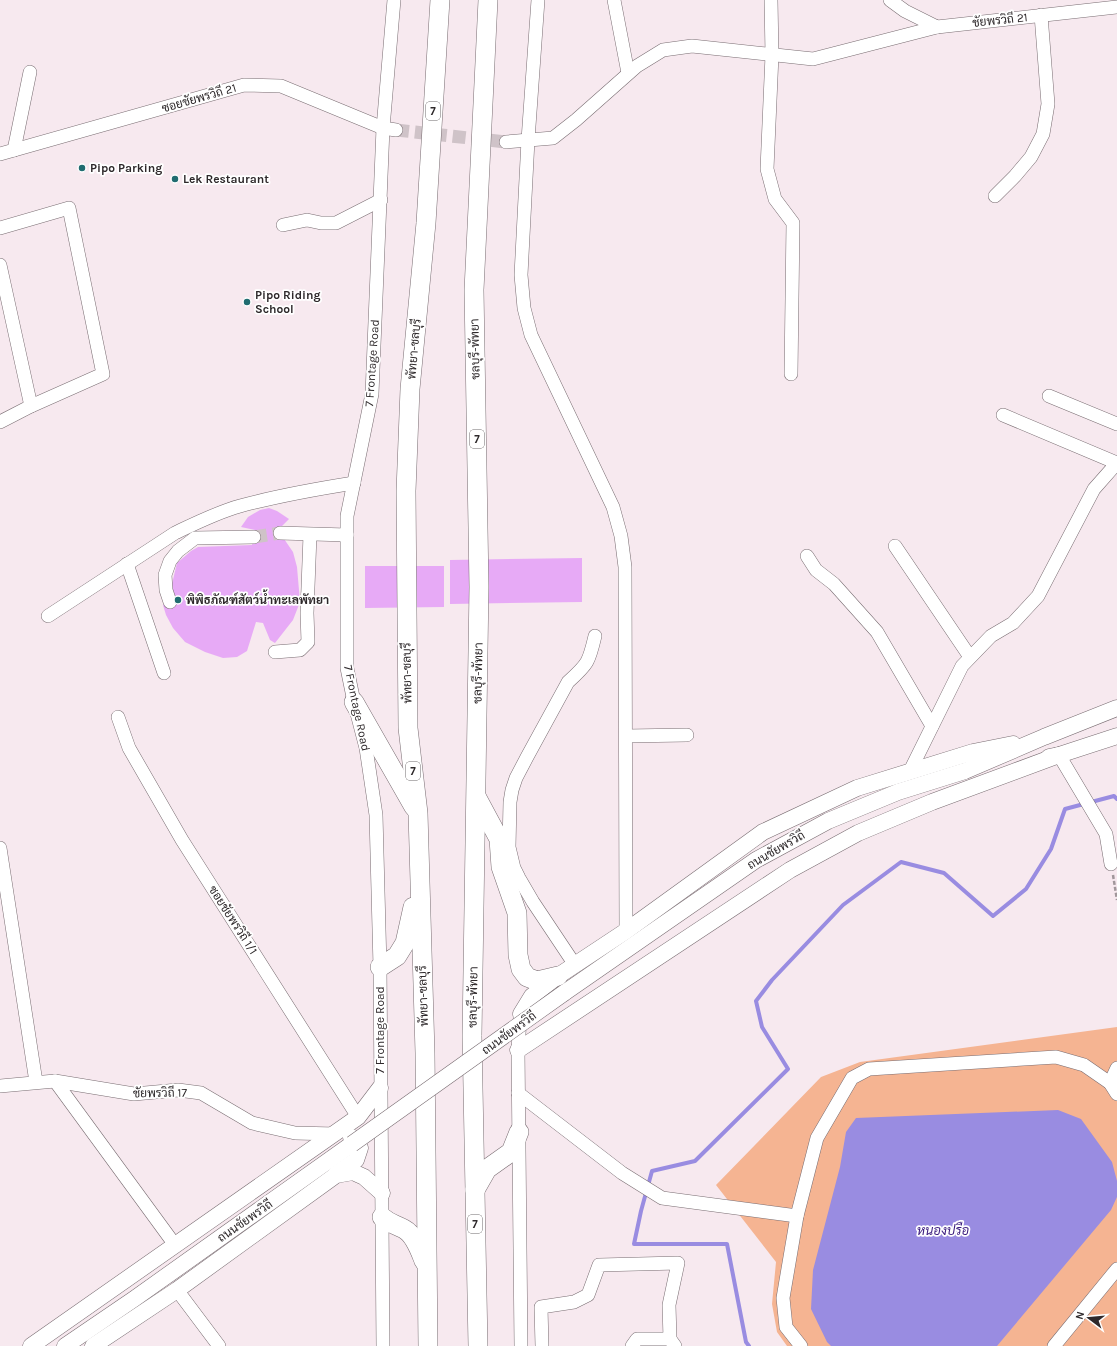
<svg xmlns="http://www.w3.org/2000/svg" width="1117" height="1346" viewBox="0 0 1117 1346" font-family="Karla,Sarabun,sans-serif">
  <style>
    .green { fill: #f5b492 }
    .water { fill: #998ce1 }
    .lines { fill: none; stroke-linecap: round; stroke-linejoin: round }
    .stream { stroke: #998ce1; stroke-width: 4 }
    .building { fill: #e7aaf6 }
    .minor-tunnel { stroke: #cfc3c8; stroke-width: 13; stroke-dasharray: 13 6; stroke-linecap: butt }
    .minor-casing { stroke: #796d72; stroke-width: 14 }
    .major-casing { stroke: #796d72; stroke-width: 17 }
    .highway-casing { stroke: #796d72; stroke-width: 20 }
    .path { stroke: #a1979b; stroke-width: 2.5; stroke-dasharray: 4 2; stroke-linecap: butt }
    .minor { stroke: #fff; stroke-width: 13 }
    .major { stroke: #fff; stroke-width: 16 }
    .highway { stroke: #fff; stroke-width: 19 }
    .major-bridge-casing { stroke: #796d72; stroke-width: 17; stroke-linecap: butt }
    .major-bridge { stroke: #fff; stroke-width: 16 }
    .poi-dot { fill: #206c70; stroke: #fff; stroke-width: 1.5 }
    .labels { text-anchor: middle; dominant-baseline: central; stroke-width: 3.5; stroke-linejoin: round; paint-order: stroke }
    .shield { fill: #fff; stroke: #6d696b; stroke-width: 1 }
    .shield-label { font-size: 11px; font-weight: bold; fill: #2e292b }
    .street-label { font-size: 12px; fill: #2e292b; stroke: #fff }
    .poi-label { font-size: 12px; font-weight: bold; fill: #2e292b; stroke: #fff; text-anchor: start }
    .water-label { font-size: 13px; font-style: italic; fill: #3b1c7e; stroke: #fff }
  </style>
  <rect width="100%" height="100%" fill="#f7e9ef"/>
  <polygon class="green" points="1117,1027 1117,1346 787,1346 777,1332 772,1304 776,1262 716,1185 821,1077 860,1062"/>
  <polygon class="water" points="1058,1110 1081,1119 1112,1162 1117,1181 1117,1197 1111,1210 997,1346 831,1346 827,1342 811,1309 813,1270 840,1167 846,1132 856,1118"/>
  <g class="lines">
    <polyline class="stream" points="749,1346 746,1342 727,1244 634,1244 641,1211 652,1171 695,1161 788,1069 762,1027 756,1001 772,980 843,905 901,862 944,873 993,916 1026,889 1051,849 1065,809 1114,796 1117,799"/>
  </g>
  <g class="building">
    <polygon points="269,508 277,511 289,519 280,528 280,533 293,552 297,567 300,602 293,620 275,643 270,640 263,623 256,622 247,651 237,657 223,658 205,652 185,642 173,628 166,615 163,605 177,600 171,588 177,563 191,551 198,547 252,545 255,530 241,527 248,517 260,510"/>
    <polygon points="582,558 582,602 450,604 450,560"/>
    <polygon points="365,566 444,566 444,607 365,608"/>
  </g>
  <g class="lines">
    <g class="minor-tunnel">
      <polyline points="396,130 506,142"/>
      <polyline points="254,537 280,533"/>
    </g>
    <defs>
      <g id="minor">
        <polyline points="538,0 528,140 521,275 524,308 531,335 613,507 621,536 625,567 626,931"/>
        <polyline points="614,0 628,73"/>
        <polyline points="771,0 772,55 767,169 775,199 793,223 791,374"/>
        <polyline points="890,0 905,11 937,27 1117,7"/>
        <polyline points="506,142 553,138 576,120 637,66 663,50 692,46 813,59 937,27"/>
        <polyline points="14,150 30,72"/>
        <polyline points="0,154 244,85 281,86 383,128 396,130"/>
        <polyline points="995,196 1015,176 1031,157 1043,134 1048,104 1041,15"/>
        <polyline points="283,225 307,220 321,223 336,223 381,200"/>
        <polyline points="0,228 69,208 103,374 31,406 0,422"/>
        <polyline points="0,265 31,406"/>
        <polyline points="1049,396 1117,424"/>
        <polyline points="280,533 347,535"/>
        <polyline points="895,546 970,657"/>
        <polyline points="807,556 816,570 834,584 877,632 932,726"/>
        <polyline points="127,564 164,673"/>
        <polyline points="170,602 166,590 165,575 170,561 178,551 195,538 254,537"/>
        <path d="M48,616L175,533C196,523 218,512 240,506C277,496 316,489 354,483"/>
        <polyline points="275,652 300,650 308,642 307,613 310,535"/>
        <polyline points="118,717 129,748 182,840 358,1117"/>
        <polyline points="626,736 687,735"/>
        <polyline points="1059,755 1106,834 1111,864"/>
        <polyline points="910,771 962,666 991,636 1013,623 1038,596 1094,489 1117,463 1003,415"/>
        <polyline points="0,848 36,1082"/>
        <path d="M575,965L533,902L519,878L514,868L509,847L510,802L512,790L516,778L527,757L568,682C588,664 589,662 595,636"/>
        <polyline points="520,1018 518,1050 521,1346"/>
        <polyline points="55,1081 175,1245"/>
        <polyline points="1110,1083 1117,1068"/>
        <polyline points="0,1086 55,1081 134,1094 178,1090 201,1093 252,1123 295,1133 335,1134"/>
        <polyline points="518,1093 622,1173 662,1198 797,1216"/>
        <polyline points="177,1290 219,1346"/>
        <polyline points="383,1346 380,967 376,815 366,748 354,702 347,668 347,516 372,394 383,128 394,0"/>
        <polyline points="542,1346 541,1307 574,1302 588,1295 599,1265 678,1263 669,1305 670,1339 675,1346"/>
        <polyline points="632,1346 637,1339 670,1339"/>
        <polyline points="801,1346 786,1327 783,1298 797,1216 817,1138 852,1078 869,1069 1056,1057 1084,1065 1110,1083 1117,1094"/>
        <polyline points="1054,1346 1117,1269"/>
      </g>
      <g id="major">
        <polyline points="1049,757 1059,755 1117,736"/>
        <polyline points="564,993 756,860 828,821 898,792 965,771 1044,737 1117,708"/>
        <polyline points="521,1014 532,996 558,976 626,931 763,832 857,788 973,752 1013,744"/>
        <polyline points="518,1050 790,870 858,833 932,802 1059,755"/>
        <polyline points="336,1174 356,1160 360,1148 353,1138 351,1137"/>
        <polyline points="31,1346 358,1117 380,1088"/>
        <polyline points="65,1346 134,1299 352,1144"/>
        <polyline points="93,1346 177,1290 336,1175 353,1172 364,1177 382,1193"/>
      </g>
      <g id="highway">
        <polyline points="354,702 414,807"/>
        <polyline points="477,798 499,839 501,867 517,913 518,955 521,969 527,977 537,981 558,976"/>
        <polyline points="380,967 397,956 405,943 413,907"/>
        <polyline points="475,1190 487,1169 511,1152 519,1132"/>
        <path d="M382,1217C390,1224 395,1224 404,1229C415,1235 420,1251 424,1261"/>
        <polyline points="428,1346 425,1053 418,813 408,728 406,491 410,389 426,223 440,0"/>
        <polyline points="478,1346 472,1036 479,587 474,290 488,0"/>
      </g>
    </defs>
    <use href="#minor" class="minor-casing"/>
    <use href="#major" class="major-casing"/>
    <use href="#highway" class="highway-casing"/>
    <polyline class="path" points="1113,875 1117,900"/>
    <use href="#minor" class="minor"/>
    <use href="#major" class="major"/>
    <use href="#highway" class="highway"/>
    <defs>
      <polyline id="major-bridge" points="352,1144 564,993"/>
    </defs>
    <use href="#major-bridge" class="major-bridge-casing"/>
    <use href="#major-bridge" class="major-bridge"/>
  </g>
  <g class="poi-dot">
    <circle cx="82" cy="168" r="4"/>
    <circle cx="175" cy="179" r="4"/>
    <circle cx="247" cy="302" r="4"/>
    <circle cx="178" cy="600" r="4"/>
  </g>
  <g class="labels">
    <g class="shield">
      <rect x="426" y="102" width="14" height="18" rx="3"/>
      <rect x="470" y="430" width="14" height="18" rx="3"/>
      <rect x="406" y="762" width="14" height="18" rx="3"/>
      <rect x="468" y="1215" width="14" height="18" rx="3"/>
    </g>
    <g class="shield-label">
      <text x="433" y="111">7</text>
      <text x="477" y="439">7</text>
      <text x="413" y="771">7</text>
      <text x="475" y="1224">7</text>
    </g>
    <g class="street-label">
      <text transform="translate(1000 20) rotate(-6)">ชัยพรวิถี 21</text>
      <text transform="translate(199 98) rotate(-16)">ซอยชัยพรวิถี 21</text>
      <text transform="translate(414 349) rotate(-85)">พัทยา-ชลบุรี</text>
      <text transform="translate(475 349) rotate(-91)">ชลบุรี-พัทยา</text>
      <text transform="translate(372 363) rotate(-86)">7 Frontage Road</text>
      <text transform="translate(407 673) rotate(-91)">พัทยา-ชลบุรี</text>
      <text transform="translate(478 673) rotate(-89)">ชลบุรี-พัทยา</text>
      <text transform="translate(357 708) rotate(78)">7 Frontage Road</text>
      <text transform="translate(776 850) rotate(-30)">ถนนชัยพรวิถี</text>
      <text transform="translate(233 920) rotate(57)">ซอยชัยพรวิถี 1/1</text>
      <text transform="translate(423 996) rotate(-92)">พัทยา-ชลบุรี</text>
      <text transform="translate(473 997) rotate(-89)">ชลบุรี-พัทยา</text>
      <text transform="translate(380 1030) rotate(-90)">7 Frontage Road</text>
      <text transform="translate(509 1033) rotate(-36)">ถนนชัยพรวิถี</text>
      <text transform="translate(160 1093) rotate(-1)">ชัยพรวิถี 17</text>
      <text transform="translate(245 1221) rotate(-35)">ถนนชัยพรวิถี</text>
    </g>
    <g class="poi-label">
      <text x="90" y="168">Pipo Parking</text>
      <text x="183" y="179">Lek Restaurant</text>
      <text x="255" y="295">Pipo Riding<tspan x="255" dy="14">School</tspan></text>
      <text x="186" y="600">พิพิธภัณฑ์สัตว์น้ำทะเลพัทยา</text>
    </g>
    <g class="water-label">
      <text x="943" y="1230">หนองปรือ</text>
    </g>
  </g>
  <g transform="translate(1089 1318) rotate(286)" stroke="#ffffff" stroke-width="3" paint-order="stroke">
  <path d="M0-3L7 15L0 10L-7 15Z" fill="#2e292b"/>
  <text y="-6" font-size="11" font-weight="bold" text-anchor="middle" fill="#2e292b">N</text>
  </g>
</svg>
